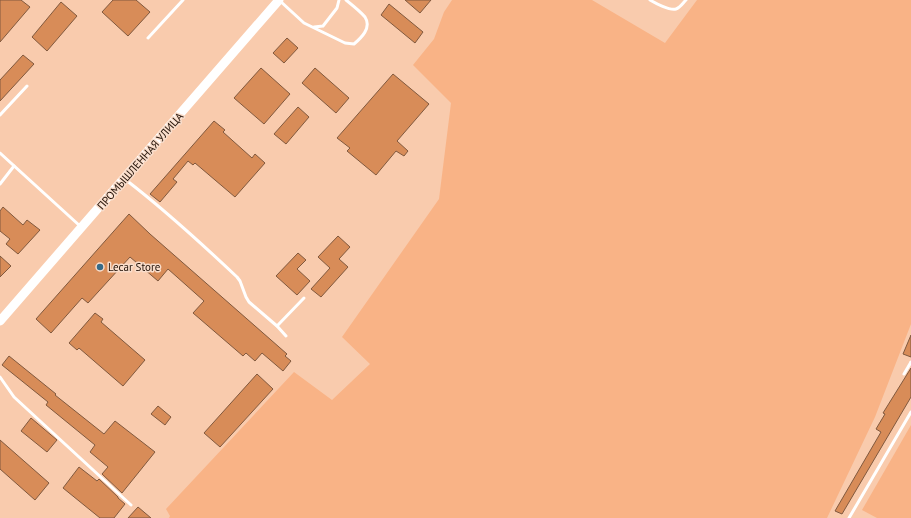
<svg xmlns="http://www.w3.org/2000/svg" width="911" height="518" viewBox="0 0 911 518" font-family="'PT Sans',sans-serif">
  <style>
    .green { fill: #f9b386 }
    .building { fill: #d88c58; stroke: #81593e }
    .lines { fill: none; stroke-linecap: round; stroke-linejoin: round }
    .lane { stroke: #fff; stroke-width: 3 }
    .secondary { stroke: #fff; stroke-width: 9 }
    .poi-dot { fill: #376b88; stroke: #f9ddcb; stroke-width: 1.5 }
    .labels { text-anchor: middle; dominant-baseline: central; stroke-width: 3; stroke-linejoin: round; paint-order: stroke }
    .street-label { font-size: 11px; fill: #201006; stroke: #f9ddcb }
    .poi-label { font-size: 11px; fill: #201006; stroke: #f9ddcb; text-anchor: start }
  </style>
  <rect width="100%" height="100%" fill="#f9cbad"/>
  <g class="green">
    <polygon points="452,0 592,0 665,43 697,0 911,0 911,324 875,417 827,518 169,518 170,516 166,509 294,372 332,400 370,364 342,337 439,199 451,103 413,65 434,39 444,12"/>
    <polygon points="911,425 911,518 877,518 862,510"/>
  </g>
  <g class="building">
    <polygon points="0,0 21,0 30,7 0,42"/>
    <polygon points="113,0 136,0 150,12 128,36 102,12"/>
    <polygon points="405,0 431,0 420,13"/>
    <polygon points="61,2 77,16 47,51 32,37"/>
    <polygon points="389,4 423,32 415,43 381,15"/>
    <polygon points="287,38 298,48 284,63 273,53"/>
    <polygon points="23,55 34,64 0,101 0,80"/>
    <polygon points="261,68 290,94 264,124 234,98"/>
    <polygon points="315,68 349,98 336,113 302,83"/>
    <polygon points="393,74 429,104 397,141 408,151 404,156 396,151 376,175 347,151 350,148 337,138"/>
    <polygon points="298,107 309,117 286,144 274,134"/>
    <polygon points="214,121 225,130 223,132 252,158 255,154 265,163 235,197 195,163 193,165 188,161 173,179 177,182 160,202 150,194"/>
    <polygon points="3,207 23,225 27,220 40,230 18,254 6,244 10,239 0,231 0,211"/>
    <polygon points="129,214 150,234 287,354 285,356 291,361 283,371 262,353 255,361 246,353 243,356 193,313 204,301 168,269 158,281 130,257 88,303 82,298 51,333 36,319"/>
    <polygon points="338,236 350,247 339,259 348,267 321,297 311,289 330,268 318,257"/>
    <polygon points="298,253 306,260 297,269 310,281 297,295 276,276"/>
    <polygon points="0,256 11,266 0,277"/>
    <polygon points="95,313 103,319 101,322 145,360 123,386 79,348 77,350 69,343"/>
    <polygon points="911,335 911,357 903,354"/>
    <polygon points="9,356 56,394 55,395 104,434 115,421 155,452 122,493 102,474 108,467 90,452 95,445 46,405 48,402 2,365"/>
    <polygon points="911,368 911,397 842,514 835,511 881,432 876,429 885,414 883,413"/>
    <polygon points="257,374 273,389 220,447 204,433"/>
    <polygon points="158,406 171,417 165,425 151,414"/>
    <polygon points="31,418 57,440 47,452 21,431"/>
    <polygon points="0,440 49,483 35,500 0,469"/>
    <polygon points="79,467 97,481 99,479 118,497 118,498 125,504 114,518 100,518 63,488"/>
    <polygon points="138,507 151,518 128,518"/>
  </g>
  <g class="lines">
    <g class="lane">
      <path d="M650,0C655,3 670,11 676,9C680,8 683,3 686,0"/>
      <path d="M280,1L304,23L345,43L354,44C361,38 372,28 365,17C361,12 351,4 346,0"/>
      <polyline points="314,27 323,26 337,8 339,0"/>
      <polyline points="148,38 183,0"/>
      <polyline points="0,115 27,86"/>
      <polyline points="0,153 80,226"/>
      <path d="M126,180C165,210 201,243 237,277L240,281L246,297L249,302L277,326L286,336"/>
      <polyline points="0,184 14,166"/>
      <polyline points="277,326 304,298"/>
      <polyline points="904,374 911,362"/>
      <polyline points="0,377 14,397 131,505"/>
      <polyline points="849,518 911,412"/>
    </g>
    <polyline class="secondary" points="0,321 279,0"/>
  </g>
  <circle class="poi-dot" cx="100" cy="267" r="4"/>
  <g class="labels">
    <g class="street-label">
      <text transform="translate(140 161) rotate(-49)">ПРОМЫШЛЕННАЯ УЛИЦА</text>
    </g>
    <g class="poi-label">
      <text x="108" y="267">Lecar Store</text>
    </g>
  </g>
</svg>
